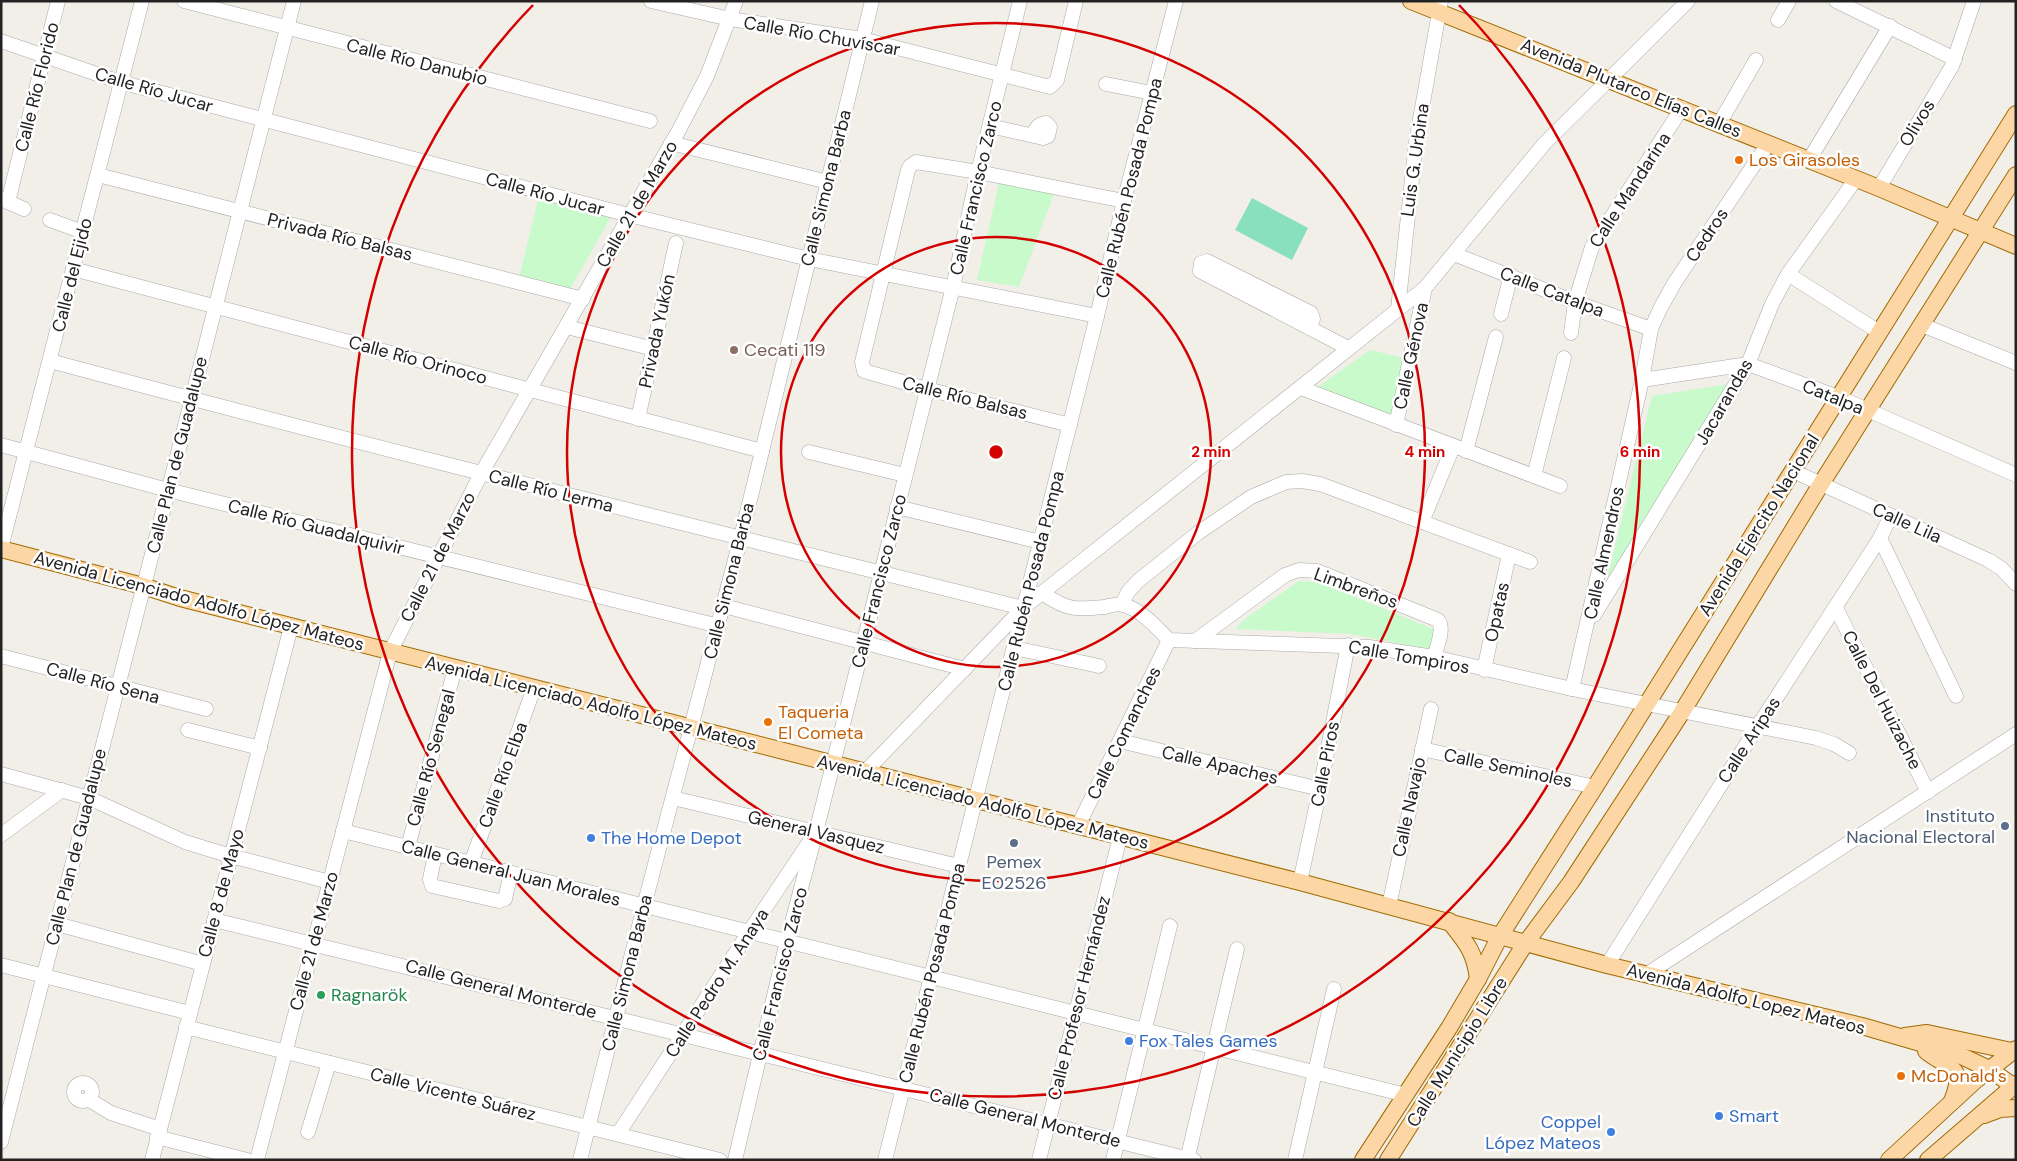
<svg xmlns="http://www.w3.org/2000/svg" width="2017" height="1161" viewBox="0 0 2017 1161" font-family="'DM Sans',sans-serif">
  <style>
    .park { fill: #c8facc }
    .pitch { fill: #88e0be }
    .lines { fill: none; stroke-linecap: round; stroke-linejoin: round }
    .minor-casing { stroke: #a9a9a9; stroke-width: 15 }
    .major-casing { stroke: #a06b00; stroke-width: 18 }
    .minor { stroke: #fff; stroke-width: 14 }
    .major { stroke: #fcd6a4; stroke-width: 16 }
    .ring { fill: none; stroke: #d40000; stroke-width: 2.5 }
    .food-dot { fill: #e8710a; stroke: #fff; stroke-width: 2 }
    .education-dot { fill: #8d6e63; stroke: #fff; stroke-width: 2 }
    .service-dot { fill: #5c6f8a; stroke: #fff; stroke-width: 2 }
    .shop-dot { fill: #3f7fe0; stroke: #fff; stroke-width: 2 }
    .leisure-dot { fill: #2e9e5b; stroke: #fff; stroke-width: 2 }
    .labels { text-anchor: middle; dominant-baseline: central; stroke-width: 5; stroke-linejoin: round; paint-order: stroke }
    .street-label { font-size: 18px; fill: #222; stroke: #fff }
    .food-label { font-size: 18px; fill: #c56008; stroke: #fff; text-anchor: start }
    .education-label { font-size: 18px; fill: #785e54; stroke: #fff; text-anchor: start }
    .service-label { font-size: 18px; fill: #4e5e75; stroke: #fff; text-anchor: end }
    .shop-label { font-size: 18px; fill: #366cbe; stroke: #fff; text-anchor: start }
    .leisure-label { font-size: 18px; fill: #27864d; stroke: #fff; text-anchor: start }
    .centre { fill: #d40000; stroke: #fff; stroke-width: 2.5 }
    .ring-label { font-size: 15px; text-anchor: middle; font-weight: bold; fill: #d40000; stroke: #fff; stroke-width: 5; stroke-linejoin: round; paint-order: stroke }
  </style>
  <rect width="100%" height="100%" fill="#f2efe9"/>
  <g class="park">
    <polygon points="999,183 1054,194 1019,287 977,280"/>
    <polygon points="539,196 612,215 570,289 519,278"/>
    <polygon points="1370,350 1405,358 1393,419 1315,389"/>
    <polygon points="1729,384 1606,583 1652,396"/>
    <polygon points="1299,581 1318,582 1436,630 1429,649 1350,634 1235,629 1246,618"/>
  </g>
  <polygon class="pitch" points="1252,198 1308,228 1292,260 1235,230"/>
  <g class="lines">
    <defs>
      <g id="minor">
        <polyline points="184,1 650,121"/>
        <polyline points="651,1 730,19 862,39 1050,87 1057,80 1076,1"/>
        <polyline points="1836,1 1955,59"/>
        <polyline points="1778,20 1789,1"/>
        <polyline points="1,41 120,82 629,215 809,259 1097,316"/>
        <polyline points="1106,84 1152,93"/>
        <polyline points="1719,124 1756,60"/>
        <path d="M990,126L1043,138L1048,136L1050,127L1046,123C1038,124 1036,128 1033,135"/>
        <polyline points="671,143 828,182"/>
        <polyline points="1809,160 1890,26"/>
        <polyline points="98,175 583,299"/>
        <polyline points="1879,188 1952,66 1974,1"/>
        <polyline points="1,199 24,209"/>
        <polyline points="8,202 58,1"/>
        <polyline points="50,220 83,232"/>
        <polyline points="1454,254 1575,302 1651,329"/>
        <polyline points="73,269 762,451"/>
        <polyline points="1788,274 1879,332"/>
        <polyline points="1398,309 1416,142 1441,1"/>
        <polyline points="1501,314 1511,275"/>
        <polyline points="1922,325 2016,363"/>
        <polyline points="567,327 654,349"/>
        <polyline points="1309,328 1313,319 1311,313 1207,261 1201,263 1200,271 1348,348"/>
        <polyline points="1571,333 1575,302 1592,247 1682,108"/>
        <path d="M50,361C373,448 698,527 1023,608"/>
        <polyline points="1642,380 1748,364 1838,397 2016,475"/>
        <polyline points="1301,388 1560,486"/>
        <polyline points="638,419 676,243"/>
        <polyline points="1070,425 927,389 864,371 862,362 908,170 910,166 916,162 978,172 1124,201"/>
        <polyline points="1396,425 1425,288"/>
        <polyline points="1,445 168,490 719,626"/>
        <polyline points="1466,451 1496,337"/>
        <polyline points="809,452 905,475"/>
        <polyline points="1793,471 1988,560 2002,569 2016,584"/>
        <polyline points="1534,476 1564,358"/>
        <polyline points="897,507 1041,542"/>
        <polyline points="1422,522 1453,447"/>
        <polyline points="1880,538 1956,696"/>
        <polyline points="1,548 142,1"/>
        <path d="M1042,593C1067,610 1075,610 1104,607C1110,606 1118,603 1123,605C1142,610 1156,627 1169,640L1369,647L1434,657L1572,689L1816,738L1834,744L1849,753"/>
        <polyline points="1122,604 1128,592 1138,581 1198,533 1251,497 1286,482 1302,481 1320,484 1530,562"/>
        <polyline points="724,606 965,669"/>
        <polyline points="1836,608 1928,792"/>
        <polyline points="1594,615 1748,364 1772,304 1788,274 1856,179"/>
        <path d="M1195,641L1285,575L1299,570L1317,571L1438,620C1445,629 1437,646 1434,657"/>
        <polyline points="1014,648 1099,666"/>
        <polyline points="1,656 206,709"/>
        <polyline points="1484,670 1509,554"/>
        <polyline points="1572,689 1642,380 1651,329 1660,309 1675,282 1768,144"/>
        <polyline points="188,730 260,748"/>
        <polyline points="1120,741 1320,789"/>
        <polyline points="1422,749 1595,787"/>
        <polyline points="865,772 1023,608 1425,288 1544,144 1688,1"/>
        <polyline points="1,774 89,798 185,842 231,856 330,882"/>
        <polyline points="673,798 959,866"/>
        <polyline points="1078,826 1169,640"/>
        <polyline points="343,831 1406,1095"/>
        <polyline points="1,835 62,790"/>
        <polyline points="408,847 455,668"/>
        <polyline points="435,854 430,879 432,886 499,901 505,899 511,873"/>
        <polyline points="471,863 534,688"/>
        <polyline points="1300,882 1320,789 1348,645"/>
        <polyline points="1389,906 1431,709"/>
        <polyline points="214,920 1194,1160"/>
        <polyline points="57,924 203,964"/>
        <polyline points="1,965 190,1013"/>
        <polyline points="1607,965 1758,726 1880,538 1891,516"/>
        <polyline points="1647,974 2016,734"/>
        <polyline points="186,1027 720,1160"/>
        <circle cx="83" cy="1092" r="9"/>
        <polyline points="88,1099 111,1113 160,1129"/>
        <polyline points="308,1132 329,1063"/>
        <polyline points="618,1134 749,932 810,841"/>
        <polyline points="157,1137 247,1160"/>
        <polyline points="1,1142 294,1"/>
        <polyline points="152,1160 291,627"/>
        <polyline points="257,1160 390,652 481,474 679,130 707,76 736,1"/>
        <polyline points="580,1160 644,906 741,537 872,1"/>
        <polyline points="735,1160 787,941 816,832 953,287 978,172 1020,1"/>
        <polyline points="885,1160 1097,316 1124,201 1176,1"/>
        <polyline points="1039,1160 1120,837"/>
        <polyline points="1113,1160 1170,926"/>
        <polyline points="1187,1160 1237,949"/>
        <polyline points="1295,1160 1334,989"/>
      </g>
      <g id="major">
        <polyline points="1411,1 1879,188 2016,246"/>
        <polyline points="1,549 143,586 180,598 1300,882 1607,965 1862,1026 1955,1053 1989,1069 2016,1088"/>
        <path d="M1449,921C1466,942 1475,952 1478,979"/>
        <polyline points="1905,1036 1927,1033 2016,1052"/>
        <path d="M1926,1051C1948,1069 1967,1065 1952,1101"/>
        <polyline points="1984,1115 2000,1109 2016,1108"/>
        <polyline points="1363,1160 1449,1028 1478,979 1500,936 1595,787 2016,114"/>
        <polyline points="1388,1160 1525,944 1571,882 1682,712 1821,484 2016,175"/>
        <polyline points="1889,1160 1977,1079 2016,1049"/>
        <polyline points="1928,1160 2016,1084"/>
      </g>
    </defs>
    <use href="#minor" class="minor-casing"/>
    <use href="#major" class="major-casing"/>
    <use href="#minor" class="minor"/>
    <use href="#major" class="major"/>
  </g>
  <g class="ring">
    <circle cx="996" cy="452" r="215"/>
    <circle cx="996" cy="452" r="429"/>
    <path d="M1459 5A644 644 0 1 1 533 5"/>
  </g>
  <g class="food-dot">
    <circle cx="1739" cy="160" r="5"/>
    <circle cx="768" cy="722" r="5"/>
    <circle cx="1901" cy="1076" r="5"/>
  </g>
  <circle class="education-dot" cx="734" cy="350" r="5"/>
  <g class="service-dot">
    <circle cx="2005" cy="826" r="5"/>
    <circle cx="1014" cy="843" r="5"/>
  </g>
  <g class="shop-dot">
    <circle cx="591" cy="838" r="5"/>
    <circle cx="1129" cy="1041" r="5"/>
    <circle cx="1719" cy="1116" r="5"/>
    <circle cx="1611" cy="1132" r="5"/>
  </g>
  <circle class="leisure-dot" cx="321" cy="995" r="5"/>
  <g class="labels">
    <g class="street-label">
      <text transform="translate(822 36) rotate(10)">Calle Río Chuvíscar</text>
      <text transform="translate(417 62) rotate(14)">Calle Río Danubio</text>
      <text transform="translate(37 87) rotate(-76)">Calle Río Florido</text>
      <text transform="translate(1631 88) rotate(22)">Avenida Plutarco Elías Calles</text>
      <text transform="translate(154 90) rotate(16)">Calle Río Jucar</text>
      <text transform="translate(1917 123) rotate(-59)">Olivos</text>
      <text transform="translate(1415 160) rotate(-82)">Luis G. Urbina</text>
      <text transform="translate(826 188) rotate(-76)">Calle Simona Barba</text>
      <text transform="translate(976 188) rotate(-77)">Calle Francisco Zarco</text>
      <text transform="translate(1129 188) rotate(-76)">Calle Rubén Posada Pompa</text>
      <text transform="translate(1630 190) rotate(-57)">Calle Mandarina</text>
      <text transform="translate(545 194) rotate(15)">Calle Río Jucar</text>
      <text transform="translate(637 204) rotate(-60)">Calle 21 de Marzo</text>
      <text transform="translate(1707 235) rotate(-56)">Cedros</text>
      <text transform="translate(340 237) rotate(14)">Privada Río Balsas</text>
      <text transform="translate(72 275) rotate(-76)">Calle del Ejido</text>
      <text transform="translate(1552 292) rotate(21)">Calle Catalpa</text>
      <text transform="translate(657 331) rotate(-78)">Privada Yukón</text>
      <text transform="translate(1411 356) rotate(-78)">Calle Génova</text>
      <text transform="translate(418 360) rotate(15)">Calle Río Orinoco</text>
      <text transform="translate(1833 397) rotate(22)">Catalpa</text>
      <text transform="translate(965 398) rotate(14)">Calle Río Balsas</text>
      <text transform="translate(1724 402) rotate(-60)">Jacarandas</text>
      <text transform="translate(177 455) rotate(-76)">Calle Plan de Guadalupe</text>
      <text transform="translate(551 491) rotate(14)">Calle Río Lerma</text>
      <text transform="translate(1907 523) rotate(24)">Calle Lila</text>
      <text transform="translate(1759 525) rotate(-58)">Avenida Ejercito Nacional</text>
      <text transform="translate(316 527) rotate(14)">Calle Río Guadalquivir</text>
      <text transform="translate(1604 553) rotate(-78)">Calle Almendros</text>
      <text transform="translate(438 557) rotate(-63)">Calle 21 de Marzo</text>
      <text transform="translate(729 581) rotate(-76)">Calle Simona Barba</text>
      <text transform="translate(879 581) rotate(-76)">Calle Francisco Zarco</text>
      <text transform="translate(1031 581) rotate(-76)">Calle Rubén Posada Pompa</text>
      <text transform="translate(1356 588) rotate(20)">Limbreños</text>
      <text transform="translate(199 601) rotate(15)">Avenida Licenciado Adolfo López Mateos</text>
      <text transform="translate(1497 612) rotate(-78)">Opatas</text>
      <text transform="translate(1409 657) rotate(10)">Calle Tompiros</text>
      <text transform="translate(103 683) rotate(15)">Calle Río Sena</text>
      <text transform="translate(1882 700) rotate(63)">Calle Del Huizache</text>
      <text transform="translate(591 703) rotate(14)">Avenida Licenciado Adolfo López Mateos</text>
      <text transform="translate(1124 733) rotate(-64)">Calle Comanches</text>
      <text transform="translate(1749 740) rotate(-57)">Calle Aripas</text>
      <text transform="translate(431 758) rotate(-75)">Calle Río Senegal</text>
      <text transform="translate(1325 764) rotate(-79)">Calle Piros</text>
      <text transform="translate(1220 765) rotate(13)">Calle Apaches</text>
      <text transform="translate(1508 768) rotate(12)">Calle Seminoles</text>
      <text transform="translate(503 775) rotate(-70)">Calle Río Elba</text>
      <text transform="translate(983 802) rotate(14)">Avenida Licenciado Adolfo López Mateos</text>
      <text transform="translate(1409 807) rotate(-78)">Calle Navajo</text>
      <text transform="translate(816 832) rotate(13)">General Vasquez</text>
      <text transform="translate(76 847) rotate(-76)">Calle Plan de Guadalupe</text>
      <text transform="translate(511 873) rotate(14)">Calle General Juan Morales</text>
      <text transform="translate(221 893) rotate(-75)">Calle 8 de Mayo</text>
      <text transform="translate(314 941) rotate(-75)">Calle 21 de Marzo</text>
      <text transform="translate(627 973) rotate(-76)">Calle Simona Barba</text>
      <text transform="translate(932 973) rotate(-76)">Calle Rubén Posada Pompa</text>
      <text transform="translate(780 974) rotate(-76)">Calle Francisco Zarco</text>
      <text transform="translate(717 983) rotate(-57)">Calle Pedro M. Anaya</text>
      <text transform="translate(501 989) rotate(14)">Calle General Monterde</text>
      <text transform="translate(1079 998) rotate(-76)">Calle Profesor Hernández</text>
      <text transform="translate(1746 999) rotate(14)">Avenida Adolfo Lopez Mateos</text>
      <text transform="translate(1457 1052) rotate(-58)">Calle Municipio Libre</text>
      <text transform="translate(453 1094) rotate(14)">Calle Vicente Suárez</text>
      <text transform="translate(1025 1118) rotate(14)">Calle General Monterde</text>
    </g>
    <g class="food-label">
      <text x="1749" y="160">Los Girasoles</text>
      <text x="778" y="712">Taqueria<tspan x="778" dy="21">El Cometa</tspan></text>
      <text x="1911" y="1076">McDonald's</text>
    </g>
    <g class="education-label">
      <text x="744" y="350">Cecati 119</text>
    </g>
    <g class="service-label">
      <text x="1995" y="816">Instituto<tspan x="1995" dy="21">Nacional Electoral</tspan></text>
      <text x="1014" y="862" text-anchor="middle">Pemex<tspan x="1014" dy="21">E02526</tspan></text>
    </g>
    <g class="shop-label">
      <text x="601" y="838">The Home Depot</text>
      <text x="1139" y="1041">Fox Tales Games</text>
      <text x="1729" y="1116">Smart</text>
      <text x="1601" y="1122" text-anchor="end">Coppel<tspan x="1601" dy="21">López Mateos</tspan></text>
    </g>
    <g class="leisure-label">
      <text x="331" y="995">Ragnarök</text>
    </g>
  </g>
  <circle cx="996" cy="452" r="8" class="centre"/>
  <g class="ring-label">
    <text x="1211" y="457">2 min</text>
    <text x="1425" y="457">4 min</text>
    <text x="1640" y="457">6 min</text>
  </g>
  <rect width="2017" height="1161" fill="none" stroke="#222222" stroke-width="5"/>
</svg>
